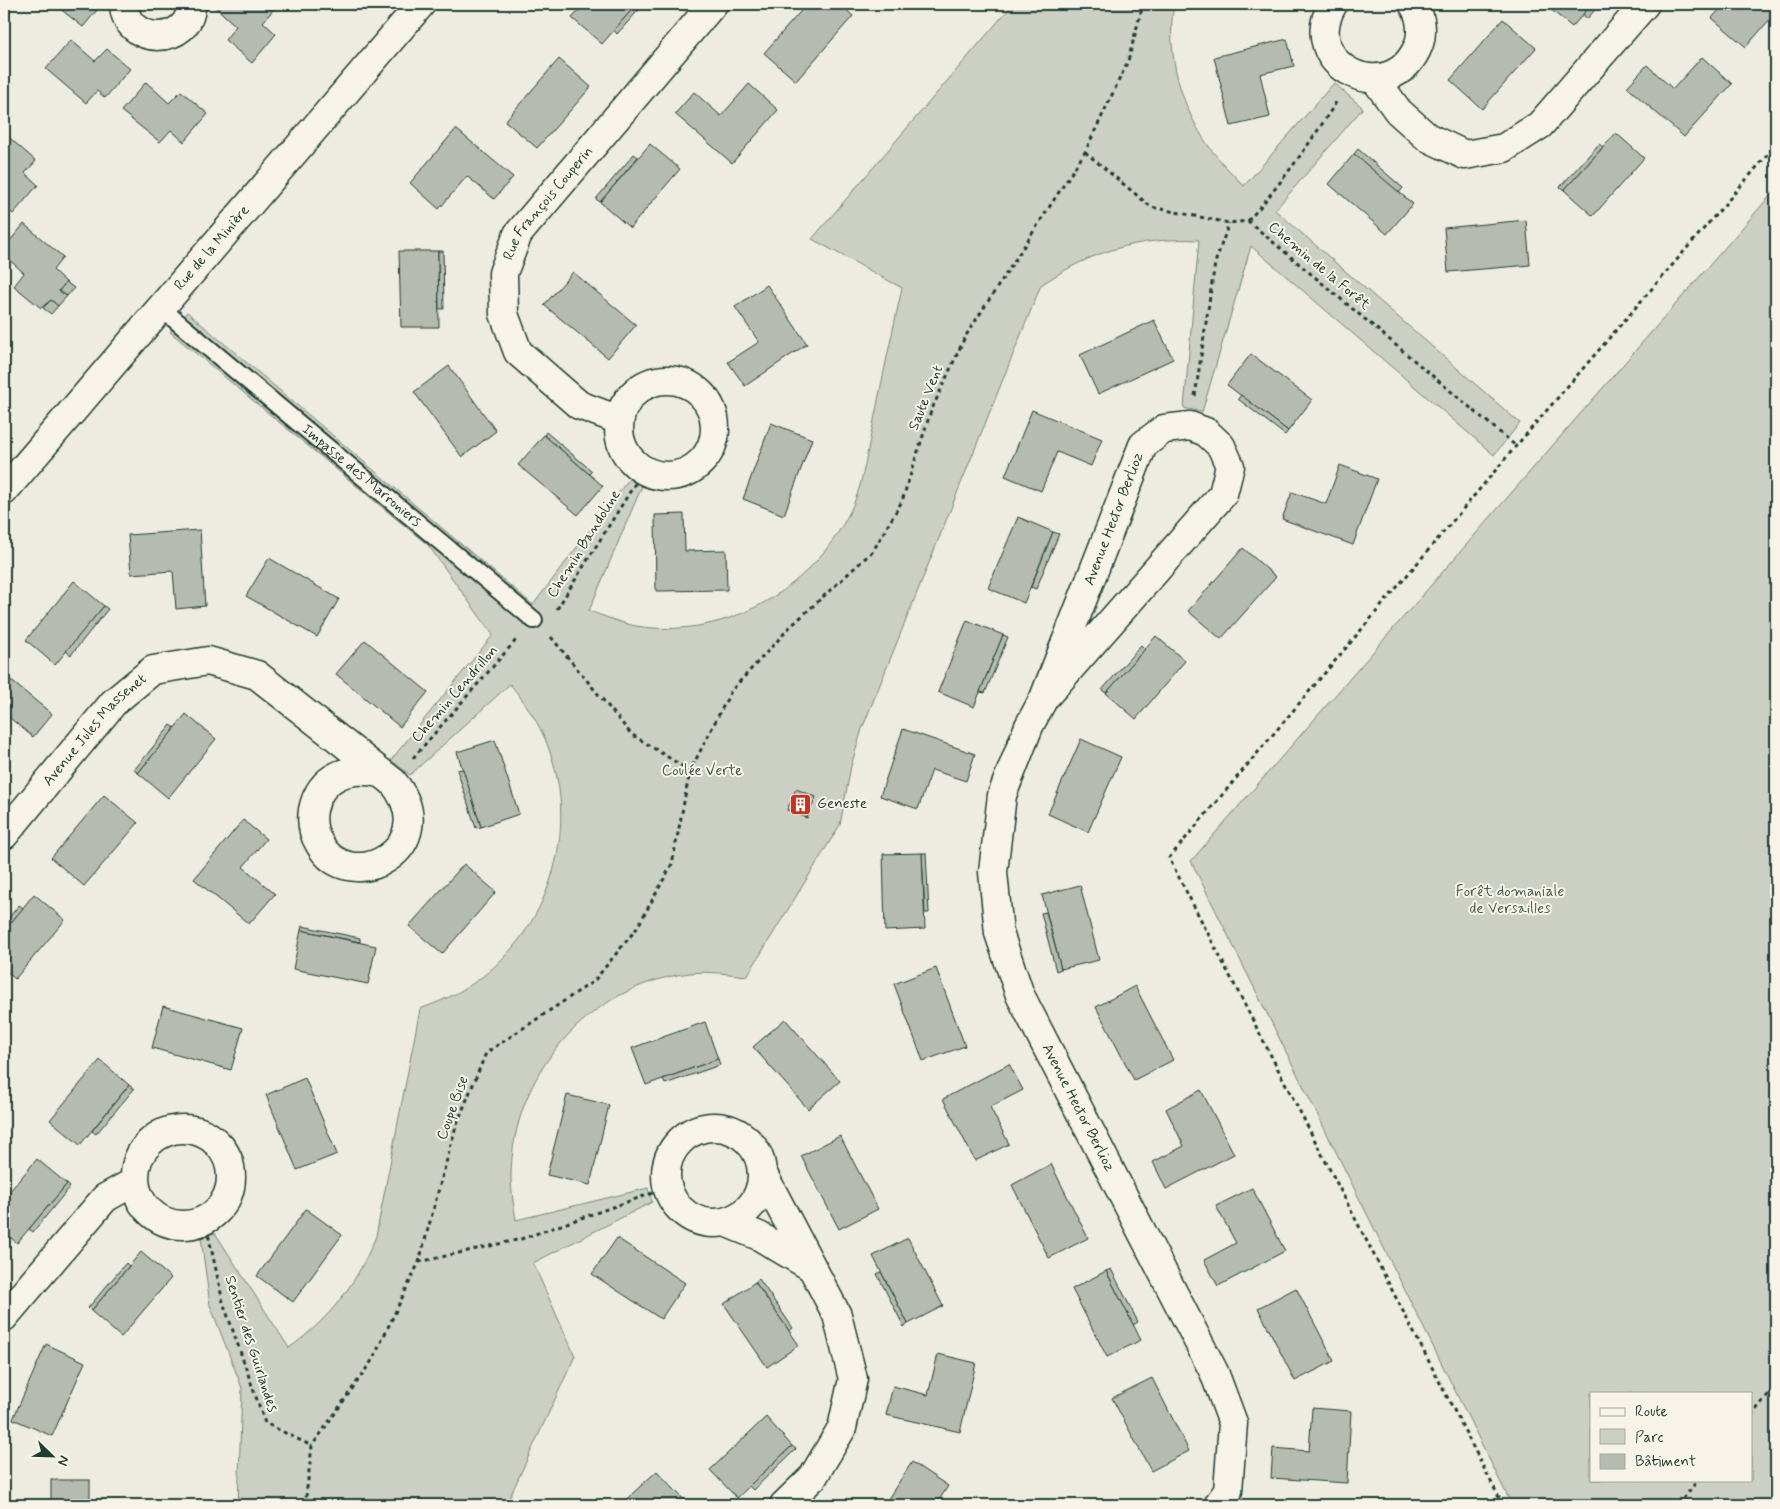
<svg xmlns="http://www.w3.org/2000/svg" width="1780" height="1509" viewBox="0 0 1780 1509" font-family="Mynerve,sans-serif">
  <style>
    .green { fill: #cccfc4; stroke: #76867c; fill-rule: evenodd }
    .building { fill: #b5bbb0; stroke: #1f3d34 }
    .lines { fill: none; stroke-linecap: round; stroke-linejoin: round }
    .service-casing { stroke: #1f3d34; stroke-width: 20 }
    .minor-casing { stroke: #1f3d34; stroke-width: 31 }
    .path { stroke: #1f3d34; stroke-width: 3; stroke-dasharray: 4 4; stroke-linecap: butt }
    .service { stroke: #f7f3e8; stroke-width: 16 }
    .minor { stroke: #f7f3e8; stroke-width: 28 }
    .labels { text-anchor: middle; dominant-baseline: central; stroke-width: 4; stroke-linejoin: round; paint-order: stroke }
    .street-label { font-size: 15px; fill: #1f3d34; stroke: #f7f3e8 }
    .park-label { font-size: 15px; fill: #425a51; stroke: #f7f3e8 }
    .poi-label { font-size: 15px; fill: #1f3d34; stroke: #f7f3e8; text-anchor: start }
  </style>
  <rect width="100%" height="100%" fill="#eeece1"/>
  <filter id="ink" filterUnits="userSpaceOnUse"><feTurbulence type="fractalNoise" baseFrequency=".02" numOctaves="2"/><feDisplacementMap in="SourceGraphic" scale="10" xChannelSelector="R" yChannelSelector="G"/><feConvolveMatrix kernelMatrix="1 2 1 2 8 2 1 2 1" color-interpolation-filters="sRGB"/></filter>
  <g filter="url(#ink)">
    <g class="green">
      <path d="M1013,4H1174C1165,54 1182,112 1213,152C1222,164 1234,175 1244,186L1334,83L1363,108L1275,210L1520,423L1494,455L1251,246L1202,412L1184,408L1199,240C1138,237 1092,251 1041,285L862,729L851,766L840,825L747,976C728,974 709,971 690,973C587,986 511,1075 511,1178C511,1192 514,1206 516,1220L648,1188L652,1202L533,1263L575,1356L506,1505H238L242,1388L210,1305L201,1238L215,1233L289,1348C331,1318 357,1283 376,1236L420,1009C439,1002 458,994 475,982C548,931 580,834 549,749C540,724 526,704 510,684L410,775L391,760L493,635L428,545L170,332L187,312L533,605L629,479L642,486L589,611C604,616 620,623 636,626C728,641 817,587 854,503C864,478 867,451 873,425C882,379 892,334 902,288L812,239Z"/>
      <path d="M1776,189V1505H1512L1191,861ZM1591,1393H1751V1480H1591Z"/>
    </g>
    <g class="building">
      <polygon points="54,4 102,4 83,27"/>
      <polygon points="212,4 278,4 263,22 276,34 252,63 225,40 236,26"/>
      <polygon points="585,4 637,4 602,44 572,18"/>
      <polygon points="637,4 644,4 617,34 614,30"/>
      <polygon points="807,4 840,4 853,16 796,81 764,53"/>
      <polygon points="1544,4 1592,4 1572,27"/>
      <polygon points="1592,4 1600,4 1587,19 1583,14"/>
      <polygon points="1724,4 1776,4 1776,12 1746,47 1712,18"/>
      <polygon points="1503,19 1536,48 1482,109 1450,80"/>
      <polygon points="1287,39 1294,66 1260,74 1270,117 1231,126 1214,57"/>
      <polygon points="71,40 95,61 107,49 130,69 105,98 97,91 86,103 46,69"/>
      <polygon points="1702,57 1732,84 1684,137 1627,87 1647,65 1673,89"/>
      <polygon points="559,59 591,87 537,148 505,121"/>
      <polygon points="146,82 169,103 181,91 208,114 184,142 171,130 160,142 121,111"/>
      <polygon points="749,84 778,110 732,163 675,114 694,92 721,116"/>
      <polygon points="456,129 513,177 494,199 467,176 439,209 410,183"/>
      <polygon points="4,133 36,161 25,173 38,185 13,214 4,206"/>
      <polygon points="1616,133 1644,158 1593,216 1564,190"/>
      <polygon points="650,144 680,169 630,228 600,202"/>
      <polygon points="1599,144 1603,147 1564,190 1560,187"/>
      <polygon points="1358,149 1403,188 1399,193 1354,154"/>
      <polygon points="634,154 638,157 600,202 596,199"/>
      <polygon points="1354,154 1413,204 1387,234 1329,184"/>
      <polygon points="1526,220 1530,265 1448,272 1444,228"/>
      <polygon points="24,224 63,257 53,270 66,282 59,291 67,296 58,306 51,300 41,308 14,286 24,273 4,255 4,248"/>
      <polygon points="399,251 438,251 439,327 401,327"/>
      <polygon points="438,251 443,251 444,309 439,309"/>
      <polygon points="573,272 636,325 608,358 544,305"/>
      <polygon points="66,282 74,288 67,296 59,291"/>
      <polygon points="767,285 807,344 745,386 728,362 759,342 735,307"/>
      <polygon points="51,300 58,306 51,314 43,308"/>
      <polygon points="1154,320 1173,359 1098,394 1080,355"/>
      <polygon points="1251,354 1312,400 1288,431 1227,385"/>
      <polygon points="449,366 496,431 462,457 414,392"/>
      <polygon points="1241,395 1288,431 1285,435 1238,399"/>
      <polygon points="1032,410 1102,439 1091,466 1057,452 1041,491 1005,476"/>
      <polygon points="771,423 812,439 784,515 743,499"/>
      <polygon points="546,432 592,471 589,474 544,435"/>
      <polygon points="544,435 603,486 578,515 518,465"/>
      <polygon points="1340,465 1377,479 1353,545 1282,519 1292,492 1326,504"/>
      <polygon points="684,514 685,551 726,550 727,590 656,591 655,515"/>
      <polygon points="1018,517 1053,532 1024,603 988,588"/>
      <polygon points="200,530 205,606 176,609 173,571 131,574 128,535"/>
      <polygon points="1053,532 1059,534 1036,589 1031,587"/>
      <polygon points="1243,548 1276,577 1221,639 1188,611"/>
      <polygon points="269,558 339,599 317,637 246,596"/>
      <polygon points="74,581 104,606 55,665 26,640"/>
      <polygon points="104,606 108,609 71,655 66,651"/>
      <polygon points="967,620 1003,635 974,707 938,692"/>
      <polygon points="1003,635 1008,637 985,693 980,692"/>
      <polygon points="1156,636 1185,661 1136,719 1106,693"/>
      <polygon points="365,640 428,692 400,727 336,674"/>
      <polygon points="1141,645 1145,649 1106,693 1102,690"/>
      <polygon points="4,675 52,714 33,737 5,714 4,716"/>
      <polygon points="186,714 216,739 168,798 138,773"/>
      <polygon points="171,725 175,728 138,773 134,770"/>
      <polygon points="903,729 975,754 966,781 932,770 918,809 880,796"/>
      <polygon points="1081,739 1121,757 1088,832 1048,814"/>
      <polygon points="495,740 519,814 481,827 457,752"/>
      <polygon points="463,769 481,827 476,828 457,770"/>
      <polygon points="796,789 816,797 807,818 787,810"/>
      <polygon points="104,795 138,823 84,886 51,858"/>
      <polygon points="243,820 266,839 243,867 275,894 249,924 194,879"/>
      <polygon points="922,853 926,853 929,913 925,913"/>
      <polygon points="922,853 925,929 885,931 883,854"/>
      <polygon points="464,864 496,892 442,954 409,926"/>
      <polygon points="1080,885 1099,960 1061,969 1042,895"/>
      <polygon points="34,894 65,920 15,979 4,969 4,931"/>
      <polygon points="19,905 23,908 4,931 4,924"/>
      <polygon points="1046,912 1061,969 1056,971 1041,913"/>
      <polygon points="302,926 360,938 360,942 301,930"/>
      <polygon points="301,930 376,946 368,984 293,969"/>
      <polygon points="936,968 965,1046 923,1061 894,984"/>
      <polygon points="1135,986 1173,1060 1134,1080 1096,1007"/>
      <polygon points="163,1006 243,1028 231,1070 152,1048"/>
      <polygon points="785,1019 840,1081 808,1109 753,1047"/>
      <polygon points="705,1022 718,1059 646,1085 632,1048"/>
      <polygon points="718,1059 720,1065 665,1084 663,1079"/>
      <polygon points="100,1060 129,1085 80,1145 50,1120"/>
      <polygon points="1009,1064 1023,1090 990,1107 1009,1144 975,1161 943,1099"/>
      <polygon points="305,1078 337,1154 297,1170 266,1095"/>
      <polygon points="129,1085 134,1089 96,1134 92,1131"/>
      <polygon points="1201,1090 1234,1154 1166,1189 1153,1162 1184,1146 1166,1109"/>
      <polygon points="567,1095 609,1105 590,1185 547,1175"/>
      <polygon points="840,1136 878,1209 839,1229 801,1156"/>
      <polygon points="37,1159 67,1184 17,1243 4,1232 4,1198"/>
      <polygon points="1051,1164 1088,1238 1049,1258 1012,1185"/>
      <polygon points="67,1184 70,1187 33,1232 29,1229"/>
      <polygon points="1252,1188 1285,1251 1218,1286 1204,1260 1236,1243 1216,1206"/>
      <polygon points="306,1209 342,1235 293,1302 257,1276"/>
      <polygon points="617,1238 685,1283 661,1319 592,1274"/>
      <polygon points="908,1238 943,1306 908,1324 873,1256"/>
      <polygon points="141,1252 171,1278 121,1337 91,1311"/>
      <polygon points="126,1263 129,1266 91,1311 88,1308"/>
      <polygon points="1111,1269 1138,1322 1133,1325 1106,1271"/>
      <polygon points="1106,1271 1141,1340 1107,1357 1072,1289"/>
      <polygon points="881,1272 908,1324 904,1327 877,1274"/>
      <polygon points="759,1279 793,1328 789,1331 755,1282"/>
      <polygon points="755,1282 799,1345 767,1367 724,1304"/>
      <polygon points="1296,1288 1334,1361 1295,1381 1258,1308"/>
      <polygon points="46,1344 85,1362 52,1436 13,1419"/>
      <polygon points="938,1354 976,1363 960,1432 886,1415 893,1386 928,1395"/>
      <polygon points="1152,1378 1189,1451 1151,1471 1112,1398"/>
      <polygon points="1312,1408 1351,1411 1347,1483 1271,1478 1273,1448 1309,1451"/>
      <polygon points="766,1417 792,1446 737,1498 710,1470"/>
      <polygon points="792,1446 796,1449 753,1490 749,1486"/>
      <polygon points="912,1462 948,1486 936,1505 884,1505"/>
      <polygon points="657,1471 689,1505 620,1505"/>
      <rect x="51" y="1480" width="39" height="25"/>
    </g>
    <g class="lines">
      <defs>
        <g id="service">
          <path id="s1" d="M162,309L534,620"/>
        </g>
        <g id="minor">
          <path d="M124,4C125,47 192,46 191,4"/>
          <path d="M1333,4C1296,66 1392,113 1419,44C1423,32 1421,14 1413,4"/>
          <polyline points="1375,79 1398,111 1427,137 1465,155 1504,148 1540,125 1645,4"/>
          <circle cx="667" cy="428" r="48"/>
          <path id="s2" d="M619,420L579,405L518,352L504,314L503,273L518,234L713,4"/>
          <path id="s3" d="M4,491L421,4"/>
          <path id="s4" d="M1044,698L1223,494L1230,466L1221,446L1206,432L1190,426L1164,429L1143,445L1044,698L1029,726L1002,795L993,872L999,933L1020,995L1214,1372L1233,1423L1228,1491L1218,1505"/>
          <path id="s5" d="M4,835L114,702L153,670L208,661L257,675L393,782C446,846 350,900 319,843C313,833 311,822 313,810C320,776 348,766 380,773"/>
          <circle cx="714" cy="1175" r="48"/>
          <circle cx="183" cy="1177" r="48"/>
          <polyline points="762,1172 837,1315 853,1379 842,1428 813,1477 784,1505"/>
          <polyline points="725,1222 759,1236 811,1267"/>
          <polyline points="4,1317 105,1198 134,1182"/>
        </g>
      </defs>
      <use href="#service" class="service-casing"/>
      <use href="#minor" class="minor-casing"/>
      <g class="path">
        <polyline points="1085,152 1151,207 1229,223 1248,221 1516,446"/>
        <path d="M1248,221C1282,182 1311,143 1338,99"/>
        <polyline points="1195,396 1215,263 1229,223"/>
        <polyline points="557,609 643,471"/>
        <polyline points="551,637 631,734 690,771"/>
        <polyline points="413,758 517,639"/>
        <polyline points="205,1220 223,1302 265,1423 312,1446"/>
        <polyline points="419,1262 521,1239 667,1188"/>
        <polyline points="1751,1416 1776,1385"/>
        <polyline points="305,1505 312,1446 373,1359 419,1262 456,1126 486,1053 594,981 637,928 672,864 690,771 731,691 790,627 873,551 902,501 931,411 965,337 1085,152 1128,61 1143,4"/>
        <polyline points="1503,1505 1169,858 1516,446 1776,145"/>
        <polyline points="1678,1505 1698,1480"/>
      </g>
      <use href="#service" class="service"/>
      <use href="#minor" class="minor"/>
    </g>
  </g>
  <defs>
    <symbol id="building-square" viewBox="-11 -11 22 22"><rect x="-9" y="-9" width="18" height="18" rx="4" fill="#c8321e" stroke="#f7f3e8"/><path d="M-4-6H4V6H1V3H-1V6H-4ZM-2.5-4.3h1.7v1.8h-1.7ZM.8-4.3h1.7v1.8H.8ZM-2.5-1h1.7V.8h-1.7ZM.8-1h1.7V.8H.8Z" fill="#fff"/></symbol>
  </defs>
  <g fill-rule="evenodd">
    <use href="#building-square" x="788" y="792" width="25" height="25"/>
  </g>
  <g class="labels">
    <g class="street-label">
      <text stroke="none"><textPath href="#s2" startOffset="289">Rue François Couperin</textPath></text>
      <text stroke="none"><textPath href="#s3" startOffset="320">Rue de la Minière</textPath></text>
      <text transform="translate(1319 266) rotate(40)">Chemin de la Forêt</text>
      <text transform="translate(926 398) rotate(-68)">Saute Vent</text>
      <text stroke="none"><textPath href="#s1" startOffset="260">Impasse des Marroniers</textPath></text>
      <text transform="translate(1114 519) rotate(-69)">Avenue Hector Berlioz</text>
      <text transform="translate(584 544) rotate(-58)">Chemin Bandoline</text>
      <text transform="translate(455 694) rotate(-49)">Chemin Cendrillon</text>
      <text stroke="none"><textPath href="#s5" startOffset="139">Avenue Jules Massenet</textPath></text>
      <text transform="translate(453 1108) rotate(-70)">Coupe Bise</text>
      <text stroke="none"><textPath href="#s4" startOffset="1121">Avenue Hector Berlioz</textPath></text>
      <text transform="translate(251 1344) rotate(72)">Sentier des Guirlandes</text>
    </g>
    <g class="park-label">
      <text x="702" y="771">Coulée Verte</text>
      <text x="1510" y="892">Forêt domaniale<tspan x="1510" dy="17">de Versailles</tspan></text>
    </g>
    <g class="poi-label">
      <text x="817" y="804">Geneste</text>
    </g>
  </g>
  <rect width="1780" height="1509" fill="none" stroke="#f7f3e8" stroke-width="20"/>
  <rect x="10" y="10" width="1760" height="1489" fill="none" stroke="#1f3d34" stroke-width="2" filter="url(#ink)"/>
  <rect x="1590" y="1392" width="162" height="90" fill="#f7f3e8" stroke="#a1aaa0"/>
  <rect x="1600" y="1408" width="25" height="8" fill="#f7f3e8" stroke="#a1aaa0"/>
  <text x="1635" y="1416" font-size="15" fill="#1f3d34">Route</text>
  <rect x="1600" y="1429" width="25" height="15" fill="#cccfc4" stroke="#a1aaa0"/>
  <text x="1635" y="1442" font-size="15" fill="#1f3d34">Parc</text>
  <rect x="1600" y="1454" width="25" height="15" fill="#b5bbb0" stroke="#a1aaa0"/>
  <text x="1635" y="1466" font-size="15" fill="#1f3d34">Bâtiment</text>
  <g transform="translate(52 1456) rotate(113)" stroke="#f7f3e8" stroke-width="4" paint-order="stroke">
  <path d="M0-4L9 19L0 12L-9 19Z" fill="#1f3d34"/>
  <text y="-8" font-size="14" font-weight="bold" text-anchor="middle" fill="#1f3d34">N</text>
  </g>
</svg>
